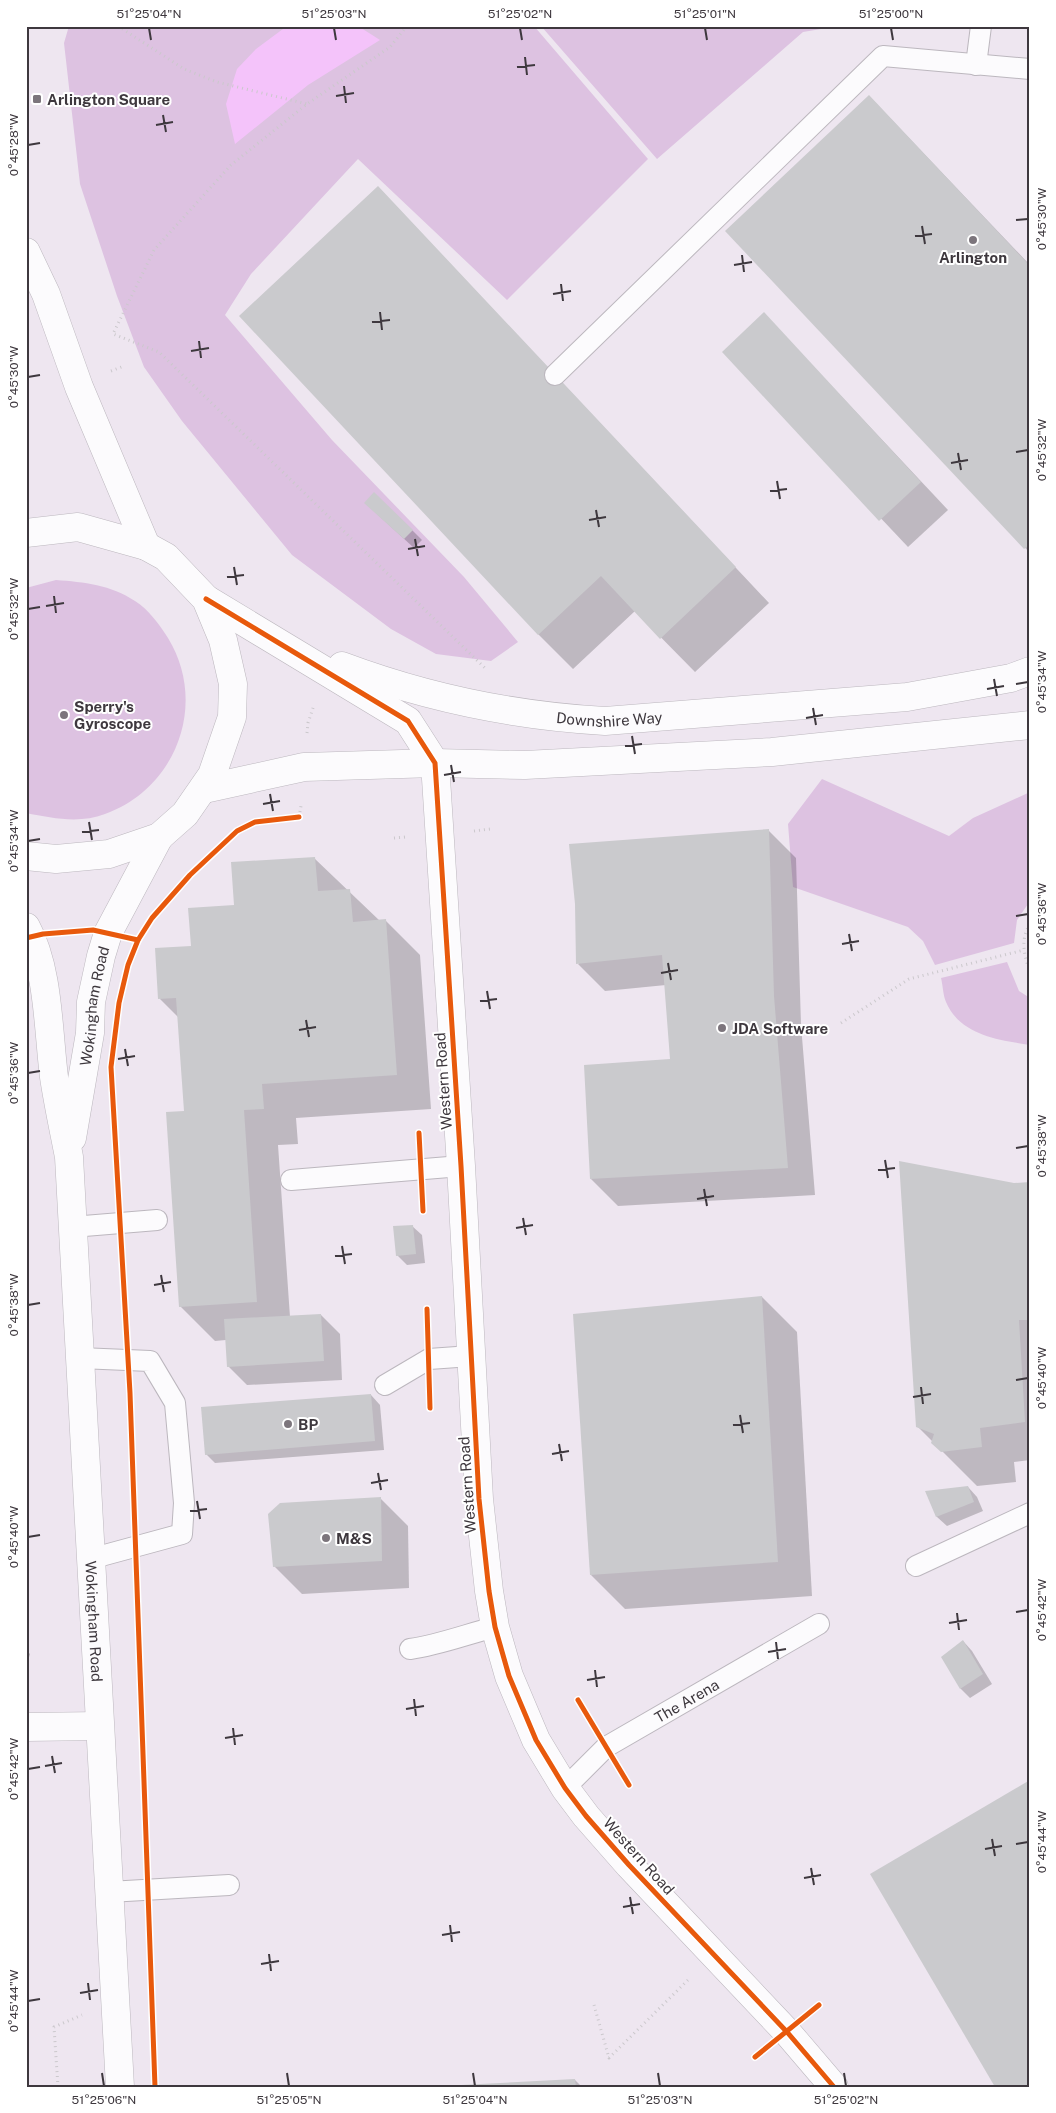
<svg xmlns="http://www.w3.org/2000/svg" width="1056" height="2113" viewBox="0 0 1056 2113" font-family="'Public Sans',sans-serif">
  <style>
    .green { fill: #ddc2e1 }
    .water { fill: #f4c3fa }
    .shadow { fill: #0003 }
    .building { fill: #cacacd }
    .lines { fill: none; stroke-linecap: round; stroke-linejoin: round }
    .service-casing { stroke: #bcb7be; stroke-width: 22 }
    .minor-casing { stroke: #bcb7be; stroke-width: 29 }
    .tertiary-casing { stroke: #bcb7be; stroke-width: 29 }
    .secondary-casing { stroke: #bcb7be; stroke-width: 29 }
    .path { stroke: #cbc8cc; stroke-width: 3; stroke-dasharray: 1 4; stroke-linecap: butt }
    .service { stroke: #fcfbfd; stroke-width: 20 }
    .minor { stroke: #fcfbfd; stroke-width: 28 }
    .tertiary { stroke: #fcfbfd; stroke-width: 28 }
    .secondary { stroke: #fcfbfd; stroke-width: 28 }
    .cycleway-casing { stroke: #fff; stroke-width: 8 }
    .cycleway { stroke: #e8590c; stroke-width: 5 }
    .ticks { fill: none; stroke: #3e383e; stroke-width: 2 }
    .poi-dot { fill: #7c757c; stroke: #fff; stroke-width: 2 }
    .labels { text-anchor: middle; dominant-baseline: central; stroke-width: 4; stroke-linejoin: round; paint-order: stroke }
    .poi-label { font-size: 15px; font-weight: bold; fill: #3e383e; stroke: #fff; text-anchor: start }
    .street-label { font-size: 15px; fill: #3e383e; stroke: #fff }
    .neatline { fill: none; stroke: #3e383e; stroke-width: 2 }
    .ticks-label { font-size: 12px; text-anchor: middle; fill: #3e383e }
  </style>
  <rect width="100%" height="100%" fill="#eee6f0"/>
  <g class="green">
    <polygon points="69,26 534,26 648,159 507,300 358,159 251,274 225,315 332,440 464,577 518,642 491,661 436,654 391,629 292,555 182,421 144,367 117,296 80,184 64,43"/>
    <polygon points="541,26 839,26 803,32 657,159"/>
    <path d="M56,580C84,582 111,585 135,601C149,610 159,624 168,638C208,703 177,788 105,814C79,824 52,818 26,813V588Z"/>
    <polygon points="822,779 949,836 973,818 1030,792 1030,901 1017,920 1014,943 935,965 923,941 908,927 793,887 788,824"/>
    <path d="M1007,962L1019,991L1030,998V1045C998,1040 960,1035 946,1002C943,995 943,986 941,978Z"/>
  </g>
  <polygon class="water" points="287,26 358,26 380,40 308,85 235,144 226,104 237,69 256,49"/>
  <g class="shadow">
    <polygon points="869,96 1030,265 1030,553 726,231"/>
    <polygon points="378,187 769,603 695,672 635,611 573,669 538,634"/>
    <polygon points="764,314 948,510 908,547 724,352"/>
    <polygon points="375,512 412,530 422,540 414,548"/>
    <polygon points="768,830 796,858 801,1025 815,1195 618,1206 591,1179 672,1060 666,985 605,991 578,964"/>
    <polygon points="314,858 380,921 386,921 420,955 431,1109 296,1118 298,1144 278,1145 290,1317 321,1315 340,1334 342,1380 247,1385 228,1366 226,1340 215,1341 180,1306 185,1112 179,1018 160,999 192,947 235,906"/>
    <polygon points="1030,1183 1030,1460 1014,1462 1016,1482 977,1486 917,1426 1014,1184"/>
    <polygon points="412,1226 422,1235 425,1263 407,1265 397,1255"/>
    <polygon points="762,1297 797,1332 812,1596 625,1609 591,1575"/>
    <polygon points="371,1395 380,1405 384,1450 215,1463 206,1454"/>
    <polygon points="968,1487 977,1497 983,1511 947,1526 937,1517 927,1492"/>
    <polygon points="380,1498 408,1526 409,1588 302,1594 274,1566"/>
    <polygon points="963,1641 972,1651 992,1684 970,1698 961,1689 943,1657"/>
    <polygon points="26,1650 30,1654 26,1667"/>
    <polygon points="575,2080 582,2087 457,2087"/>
  </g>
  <g class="building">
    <polygon points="869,95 1030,266 1030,544 1024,549 725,231"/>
    <polygon points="378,186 736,567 660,639 601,576 538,635 239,316"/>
    <polygon points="764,312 921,482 879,521 722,352"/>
    <polygon points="374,492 413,530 404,539 364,503"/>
    <polygon points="769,829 774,996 788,1168 590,1179 584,1065 670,1059 662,955 576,964 575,904 569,844"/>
    <polygon points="315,857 318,891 350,889 353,922 386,919 397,1075 262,1084 264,1109 244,1110 257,1302 179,1307 166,1112 184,1111 176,998 158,999 155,948 191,946 188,908 234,905 231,862"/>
    <polygon points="899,1161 1014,1183 1030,1182 1030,1320 1019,1320 1025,1422 980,1428 982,1447 941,1452 931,1443 934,1434 916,1427"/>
    <polygon points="413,1225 416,1254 396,1256 393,1226"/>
    <polygon points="762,1296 778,1562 590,1575 573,1314"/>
    <polygon points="321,1314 324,1361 227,1367 224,1319"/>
    <polygon points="371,1394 375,1441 205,1455 201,1407"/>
    <polygon points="968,1486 974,1502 936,1517 925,1491"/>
    <polygon points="381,1497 382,1561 273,1567 268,1514 280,1503"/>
    <polygon points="963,1640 983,1674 960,1689 941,1657"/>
    <polygon points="1030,1780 1030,2083 1024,2087 995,2087 870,1874"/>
    <polygon points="575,2079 576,2087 461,2087 461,2085"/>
  </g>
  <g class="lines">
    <defs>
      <g id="service">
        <polyline points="976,65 981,26"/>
        <polyline points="555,375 883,56 1030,69"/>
        <polyline points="291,1180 461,1166"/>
        <polyline points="72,1227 157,1220"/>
        <polyline points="80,1358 150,1361 175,1403 184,1503 182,1534 90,1559"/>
        <polyline points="385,1385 429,1359 471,1356"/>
        <polyline points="916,1566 1030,1513"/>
        <path d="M410,1649C439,1645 467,1634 495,1627"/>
        <path id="s1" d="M565,1788L606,1747L819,1624"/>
        <polyline points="109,1892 229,1885"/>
      </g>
      <polyline id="minor" points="26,1727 99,1726"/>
      <g id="tertiary">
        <polyline points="206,599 408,721 435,763 461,1166 479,1499 489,1591 495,1627 509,1676 536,1740 565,1788 586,1816 629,1865 787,2032 834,2087"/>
        <path id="s2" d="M342,666C425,697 516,716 605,721L907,697L1011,678L1030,671"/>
        <polyline points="204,789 304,767 435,763 525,765 772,752 1030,725"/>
      </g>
      <g id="secondary">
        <polyline points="26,252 46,294 79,387 146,546"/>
        <polyline points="26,533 78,527 146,546 166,557 206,599 223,640 233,684 232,717 212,775 185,814 159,837 109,854 56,859 26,856"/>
        <path id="s3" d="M26,927C49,969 48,1030 54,1077C58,1104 64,1131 69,1157L120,2087"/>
        <path id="s4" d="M72,1138L90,1033L91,1002L101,956L108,933L159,837"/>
      </g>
    </defs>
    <use href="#service" class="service-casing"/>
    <use href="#minor" class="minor-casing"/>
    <use href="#tertiary" class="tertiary-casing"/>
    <use href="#secondary" class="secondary-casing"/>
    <g class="path">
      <polyline points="118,26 184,69 217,82 307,104"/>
      <polyline points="407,26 390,47 307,104 231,165 154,250 113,334 159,352 487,670"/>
      <polyline points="111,371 124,366"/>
      <polyline points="307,733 308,723 314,705"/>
      <polyline points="299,817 301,806"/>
      <polyline points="474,831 490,829"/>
      <polyline points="394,838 406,837"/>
      <path d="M1030,924C1020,939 1024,956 1030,971"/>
      <polyline points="841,1023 909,979 1024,950"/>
      <polyline points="594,2005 609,2058 688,1980"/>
      <polyline points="58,2087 54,2027 82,2015"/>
    </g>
    <use href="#service" class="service"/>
    <use href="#minor" class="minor"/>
    <use href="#tertiary" class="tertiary"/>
    <use href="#secondary" class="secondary"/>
    <defs>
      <g id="cycleway">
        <polyline points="206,599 408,721 435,763 461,1166 479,1499 489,1591 495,1627 509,1676 536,1740 565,1788 586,1816 629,1865 787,2032 834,2087"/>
        <polyline points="26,938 43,934 93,930 138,940"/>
        <polyline points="419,1133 423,1211"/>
        <polyline points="427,1309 430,1408"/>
        <polyline points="578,1700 629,1785"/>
        <polyline points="755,2057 819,2005"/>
        <polyline points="155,2087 130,1393 111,1067 119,1003 128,965 138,940 152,918 190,875 237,831 255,822 299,817"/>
      </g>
    </defs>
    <use href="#cycleway" class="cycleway-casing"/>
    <use href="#cycleway" class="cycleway"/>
  </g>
  <path class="ticks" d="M149,28L151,40M334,28L336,40M520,28L522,40M705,28L707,40M891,28L893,40M525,57L527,75M517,67L535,65M344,86L346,103M336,96L354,93M163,115L166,132M156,125L173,122M28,145L40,143M1016,220L1028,219M922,226L925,244M915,236L932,234M742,255L744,272M734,265L752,262M561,284L563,301M553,294L571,291M380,312L382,330M372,322L390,320M199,341L201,358M191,351L209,348M28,377L40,375M1016,452L1028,450M958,453L961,470M951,463L968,460M777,481L780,499M770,491L787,489M596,510L599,527M589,520L606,517M415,539L418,556M408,549L425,546M234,567L237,585M227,577L244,575M54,596L56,613M46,606L64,603M28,609L40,607M994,679L997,696M1016,684L1028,682M987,689L1004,686M813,708L816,725M806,718L823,715M632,736L635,754M625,746L642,744M451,765L454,782M444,775L461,772M270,794L273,811M263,804L280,801M89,822L92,840M82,832L99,830M28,841L40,839M1016,916L1028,914M849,934L852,951M842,944L859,941M668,963L671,980M661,973L678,970M487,991L490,1009M480,1001L497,999M306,1020L309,1037M299,1030L316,1027M125,1049L128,1066M118,1059L135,1056M28,1073L40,1071M1016,1148L1028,1146M885,1160L888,1178M878,1170L895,1168M704,1189L707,1206M697,1199L714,1196M523,1218L526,1235M516,1228L533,1225M342,1246L345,1264M335,1256L352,1254M161,1275L164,1292M154,1285L171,1282M28,1305L40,1303M1016,1380L1028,1378M921,1387L923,1404M913,1397L931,1394M740,1415L743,1433M733,1425L750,1423M559,1444L562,1461M552,1454L569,1451M378,1473L381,1490M371,1483L388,1480M197,1501L200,1519M190,1511L207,1509M28,1537L40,1535M1016,1612L1028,1610M957,1613L959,1630M949,1623L967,1620M776,1642L778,1659M768,1652L786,1649M595,1670L597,1687M587,1680L605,1677M414,1699L416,1716M406,1709L424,1706M233,1728L235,1745M225,1738L243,1735M52,1756L55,1773M45,1766L62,1763M28,1769L40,1767M992,1839L995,1856M1016,1844L1028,1842M985,1849L1002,1846M811,1868L814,1885M804,1878L821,1875M630,1897L633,1914M623,1907L640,1904M450,1925L452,1942M442,1935L460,1932M269,1954L271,1971M261,1964L279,1961M88,1983L90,2000M80,1993L98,1990M28,2001L40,1999M102,2073L104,2086M287,2073L289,2086M473,2073L475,2086M658,2073L660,2086M844,2073L846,2086"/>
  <g class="poi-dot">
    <rect x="32" y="94" width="10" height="10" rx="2.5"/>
    <circle cx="973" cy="240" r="5"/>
    <circle cx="64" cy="715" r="5"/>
    <circle cx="722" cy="1028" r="5"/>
    <circle cx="288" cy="1424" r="5"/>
    <circle cx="326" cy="1538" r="5"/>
  </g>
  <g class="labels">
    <g class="poi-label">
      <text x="47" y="99">Arlington Square</text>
      <text x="973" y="257" text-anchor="middle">Arlington</text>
      <text x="74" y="706">Sperry's<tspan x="74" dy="17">Gyroscope</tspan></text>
      <text x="732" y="1028">JDA Software</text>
      <text x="298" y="1424">BP</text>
      <text x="336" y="1538">M&amp;S</text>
    </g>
    <g class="street-label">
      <text stroke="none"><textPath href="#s2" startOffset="274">Downshire Way</textPath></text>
      <text stroke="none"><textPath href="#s4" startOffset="134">Wokingham Road</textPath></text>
      <text transform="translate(443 1081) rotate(-94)">Western Road</text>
      <text transform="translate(467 1485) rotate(-94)">Western Road</text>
      <text stroke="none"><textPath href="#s3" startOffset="700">Wokingham Road</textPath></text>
      <text stroke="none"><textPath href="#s1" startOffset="151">The Arena</textPath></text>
      <text transform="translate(639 1856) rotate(48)">Western Road</text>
    </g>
  </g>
  <rect width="1056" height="2113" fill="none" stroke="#ffffff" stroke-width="55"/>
  <rect x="28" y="28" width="1000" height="2058" class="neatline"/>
  <g class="ticks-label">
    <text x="149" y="18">51°25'04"N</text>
    <text x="334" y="18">51°25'03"N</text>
    <text x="520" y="18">51°25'02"N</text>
    <text x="705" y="18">51°25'01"N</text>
    <text x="891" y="18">51°25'00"N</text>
    <text transform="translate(14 145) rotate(-90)" y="4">0°45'28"W</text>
    <text transform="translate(1042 219) rotate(-90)" y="4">0°45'30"W</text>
    <text transform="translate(14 377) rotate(-90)" y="4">0°45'30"W</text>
    <text transform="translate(1042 450) rotate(-90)" y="4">0°45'32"W</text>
    <text transform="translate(14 609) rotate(-90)" y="4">0°45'32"W</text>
    <text transform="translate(1042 682) rotate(-90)" y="4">0°45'34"W</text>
    <text transform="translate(14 841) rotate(-90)" y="4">0°45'34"W</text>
    <text transform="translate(1042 914) rotate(-90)" y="4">0°45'36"W</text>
    <text transform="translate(14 1073) rotate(-90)" y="4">0°45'36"W</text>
    <text transform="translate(1042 1146) rotate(-90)" y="4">0°45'38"W</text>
    <text transform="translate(14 1305) rotate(-90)" y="4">0°45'38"W</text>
    <text transform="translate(1042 1378) rotate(-90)" y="4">0°45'40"W</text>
    <text transform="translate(14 1537) rotate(-90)" y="4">0°45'40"W</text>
    <text transform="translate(1042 1610) rotate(-90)" y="4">0°45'42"W</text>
    <text transform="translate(14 1769) rotate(-90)" y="4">0°45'42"W</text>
    <text transform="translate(1042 1842) rotate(-90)" y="4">0°45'44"W</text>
    <text transform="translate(14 2001) rotate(-90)" y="4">0°45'44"W</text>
    <text x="104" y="2104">51°25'06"N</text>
    <text x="289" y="2104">51°25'05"N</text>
    <text x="475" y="2104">51°25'04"N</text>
    <text x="660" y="2104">51°25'03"N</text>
    <text x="846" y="2104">51°25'02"N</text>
  </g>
</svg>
